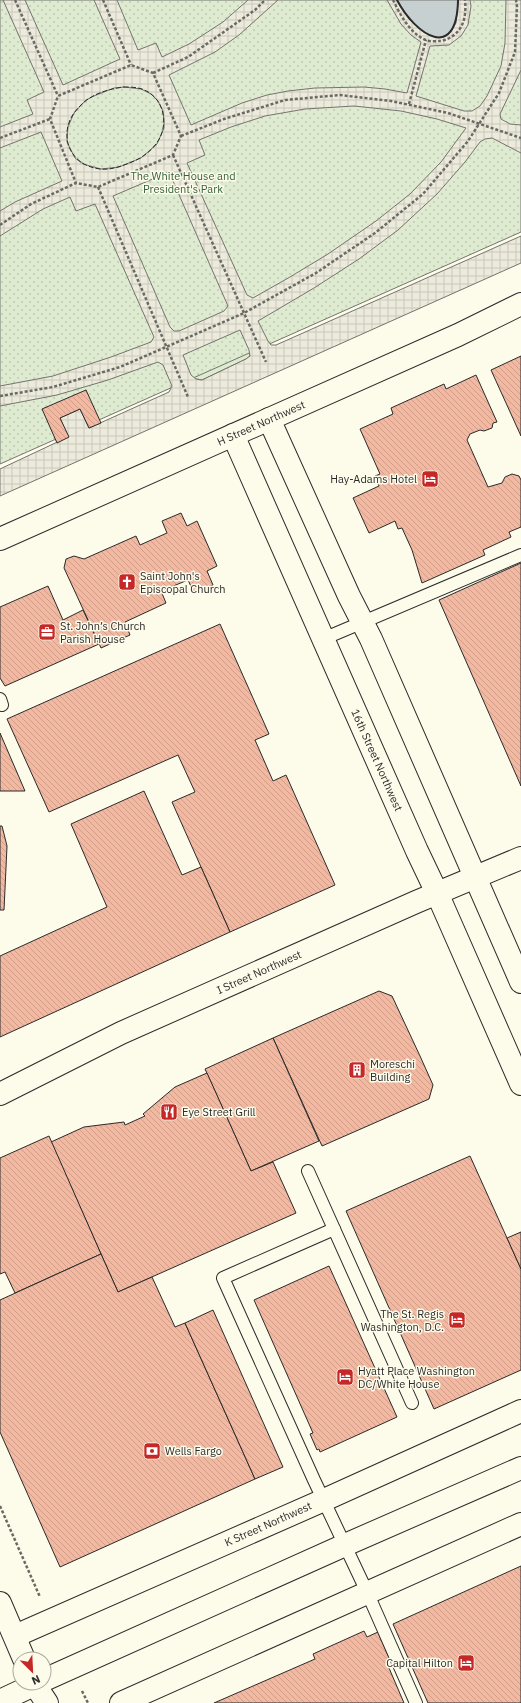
<svg xmlns="http://www.w3.org/2000/svg" width="521" height="1703" viewBox="0 0 521 1703" font-family="'IBM Plex Sans',sans-serif">
  <style>
    .grass { fill: #deebd1; stroke: #74746e }
    .park { fill: url(#park-dots); stroke: #74746e }
    .plaza { fill: url(#plaza-grid); stroke: #74746e; fill-rule: evenodd }
    .water { fill: #c7d0d0; stroke: #74746e }
    .building { fill: url(#building-back-hatch); stroke: #2b2b2b }
    .lines { fill: none; stroke-linecap: round; stroke-linejoin: round }
    .service-casing { stroke: #2b2b2b; stroke-width: 14 }
    .tertiary-casing { stroke: #2b2b2b; stroke-width: 24 }
    .secondary-casing { stroke: #2b2b2b; stroke-width: 24 }
    .trunk-casing { stroke: #2b2b2b; stroke-width: 24 }
    .path { stroke: #6a6964; stroke-width: 2.5; stroke-dasharray: 3 2; stroke-linecap: butt }
    .service { stroke: #fdfbea; stroke-width: 12 }
    .tertiary { stroke: #fdfbea; stroke-width: 22 }
    .secondary { stroke: #fdfbea; stroke-width: 22 }
    .trunk { stroke: #fdfbea; stroke-width: 22 }
    .fence { stroke: #2b2b2b; stroke-width: 1; stroke-dasharray: 5 2; stroke-linecap: butt }
    .wall { stroke: #2b2b2b; stroke-width: 2 }
    .labels { text-anchor: middle; dominant-baseline: central; stroke-width: 3; stroke-linejoin: round; paint-order: stroke }
    .park-label { font-size: 11px; fill: #34623c; stroke: #fdfbea }
    .street-label { font-size: 11px; fill: #2b2b2b; stroke: #fdfbea }
    .poi-label { font-size: 11px; fill: #2b2b2b; stroke: #fdfbea; text-anchor: start }
  </style>
  <defs>
    <pattern id="park-dots" width="8" height="8" patternUnits="userSpaceOnUse"><rect width="8" height="8" fill="#deebd1"/><path d="M2 2h.1M6 6h.1" fill="none" stroke="#bfcab4" stroke-width="1.8" stroke-linecap="round"/></pattern>
    <pattern id="plaza-grid" width="8" height="8" patternUnits="userSpaceOnUse"><rect width="8" height="8" fill="#eceadb"/><path d="M0 4h8M4 0v8" fill="none" stroke="#cbc9bc"/></pattern>
    <pattern id="building-back-hatch" width="6" height="6" patternUnits="userSpaceOnUse"><rect width="6" height="6" fill="#f2b8a0"/><path d="M-1 5l2 2M0 0l6 6M5-1l2 2" fill="none" stroke="#d09e8a"/></pattern>
  </defs>
  <rect width="100%" height="100%" fill="#fdfbea"/>
  <polygon class="grass" points="249,350 250,356 246,359 202,380 196,379 191,375"/>
  <polygon class="park" points="0,0 521,0 521,232 0,464"/>
  <path class="plaza" d="M3,0H25L63,85L120,59L94,0H117L138,50L156,43L162,57L189,44L223,22L248,0H278L239,35L215,52L169,75L191,125L242,103L267,95L288,91L315,88L364,87L385,89L407,93L421,42L411,35L401,24L387,0H397L409,19L450,33L456,23L458,0H470L471,6L468,25L461,36L449,45L430,46L416,96L464,111H472L480,106L487,96L501,66L505,43L506,0H521V70L500,114L501,119L510,124L521,125V153L492,138L485,139L480,142L465,162L437,194L398,230L359,259L314,288L258,321L268,341L271,345H276L521,236V263L0,496V469L68,437L60,418L80,409L89,428L169,392L172,386L163,365L158,362L108,380L57,395L0,406V386L53,376L111,357L151,342L154,337L95,204L76,211L70,197L43,209L0,236V211L15,202L62,181L41,132L0,148V127L33,114L27,100L44,92ZM124,87L141,89L151,94L158,101L163,111L164,121V128L157,144L141,158L119,167L101,169L83,164L75,158L67,142L68,127L74,113L86,100L94,96L114,88ZM354,106L401,111L437,119L466,128L441,162L410,194L376,221L328,254L290,277L253,298L247,295L187,163L205,155L199,140L231,127L265,116L305,109ZM169,172L228,306L224,311L179,331H174L170,327L113,196ZM240,330L249,350L250,356L246,359L202,380L196,379L191,375L183,355Z"/>
  <path class="water" d="M397,0H458C457,62 416,36 397,0Z"/>
  <g class="building">
    <polygon points="521,356 521,436 491,370"/>
    <polygon points="476,375 497,422 493,423 492,428 484,431 480,430 470,434 467,440 488,487 502,483 505,477 512,474 519,476 521,480 521,527 509,532 511,537 483,550 485,555 422,583 412,550 402,528 398,529 395,521 369,533 353,498 379,486 375,476 380,474 360,429 393,414 391,408 444,384 446,389"/>
    <polygon points="86,390 101,423 89,428 80,409 60,418 69,437 57,443 42,409"/>
    <polygon points="181,513 187,526 197,521 217,566 207,571 213,585 194,593 188,580 161,591 166,603 125,622 130,635 101,648 64,568 66,559 74,556 84,559 136,536 140,545 167,533 162,521"/>
    <polygon points="521,563 521,786 439,600"/>
    <polygon points="48,586 63,620 83,610 99,644 5,686 0,678 0,607"/>
    <polygon points="220,624 269,734 255,740 273,781 286,775 335,885 230,932 172,802 195,792 178,755 49,812 7,719"/>
    <polygon points="0,733 25,791 0,791"/>
    <polygon points="144,791 182,875 201,867 230,932 0,1037 0,956 107,907 71,824"/>
    <polygon points="0,826 2,826 7,846 4,910 0,910"/>
    <polygon points="379,991 392,996 420,1056 433,1085 429,1099 322,1146 273,1038"/>
    <polygon points="273,1038 319,1141 251,1171 205,1069"/>
    <polygon points="207,1073 251,1171 273,1162 296,1213 118,1292 51,1142 84,1127 124,1122 125,1125 145,1116 143,1114 175,1087"/>
    <polygon points="49,1136 101,1254 15,1293 5,1272 0,1274 0,1158"/>
    <polygon points="470,1156 521,1269 521,1370 434,1409 346,1211"/>
    <polygon points="521,1232 521,1269 507,1238"/>
    <polygon points="101,1254 118,1292 152,1277 175,1327 185,1323 255,1479 60,1567 0,1432 0,1300"/>
    <polygon points="329,1266 397,1417 320,1452 319,1449 317,1450 310,1434 313,1433 254,1300"/>
    <polygon points="213,1310 283,1467 255,1479 185,1323"/>
    <polygon points="521,1566 521,1703 428,1703 393,1624"/>
    <polygon points="364,1631 367,1637 378,1632 390,1660 386,1661 404,1703 214,1703 315,1659 313,1654"/>
  </g>
  <g class="lines">
    <defs>
      <g id="service">
        <polyline points="323,639 521,555"/>
        <polyline points="0,699 2,705"/>
        <polyline points="308,1171 412,1403"/>
        <polyline points="334,1229 223,1278 314,1480 367,1592 416,1703"/>
      </g>
      <g id="tertiary">
        <polyline points="269,419 349,596 371,639 521,982"/>
        <polyline points="233,435 417,851 437,893 521,1084"/>
        <polyline points="0,1603 24,1659"/>
        <polyline points="15,1636 324,1500 521,1411"/>
        <polyline points="121,1703 521,1524"/>
      </g>
      <g id="secondary">
        <polyline points="0,539 458,335 521,304"/>
        <polyline points="0,1094 121,1033 416,902 521,858"/>
        <polyline points="35,1685 47,1703"/>
      </g>
      <g id="trunk">
        <polyline points="44,1680 345,1545 521,1468"/>
        <polyline points="0,1701 38,1683"/>
      </g>
    </defs>
    <use href="#service" class="service-casing"/>
    <use href="#tertiary" class="tertiary-casing"/>
    <use href="#secondary" class="secondary-casing"/>
    <use href="#trunk" class="trunk-casing"/>
    <g class="path">
      <polyline points="15,0 58,96"/>
      <polyline points="103,0 131,65"/>
      <path d="M393,0C400,14 410,34 426,40C430,42 437,41 441,41C462,36 467,19 465,0"/>
      <polyline points="153,73 188,57 255,10 265,0"/>
      <polyline points="409,104 426,40"/>
      <polyline points="181,136 224,119 285,100 340,95 391,101 448,113 521,138"/>
      <polyline points="0,138 50,119"/>
      <polyline points="173,155 266,362"/>
      <polyline points="98,187 188,397"/>
      <polyline points="0,225 31,204 76,183 98,187 173,155 181,136 153,73 131,65 58,96 50,119 76,183"/>
      <polyline points="0,396 53,387 120,367 244,313 316,273 375,233 423,194 468,141 499,93 515,52 517,6 516,0"/>
      <polyline points="0,1506 40,1597"/>
      <polyline points="82,1691 88,1703"/>
    </g>
    <use href="#service" class="service"/>
    <use href="#tertiary" class="tertiary"/>
    <use href="#secondary" class="secondary"/>
    <use href="#trunk" class="trunk"/>
    <path class="fence" d="M124,87C129,87 136,87 142,89C165,97 170,126 156,144C148,155 136,161 124,165C116,168 108,170 100,169C66,165 56,129 80,106C91,94 108,89 124,87Z"/>
    <path class="wall" d="M397,0C416,36 457,62 458,0"/>
  </g>
  <defs>
    <symbol id="hotel-square" viewBox="-11 -11 22 22"><rect x="-9" y="-9" width="18" height="18" rx="4" fill="#c62828" stroke="#fdfbea"/><path d="M-6-4.5h1.5V1H6V5H4.5V3h-9V5H-6ZM-4 0a1.8 1.8 0 1 1 3.6 0ZM.5 0V-2.5h3Q6-2.5 6 0Z" fill="#fff"/></symbol>
    <symbol id="church-square" viewBox="-11 -11 22 22"><rect x="-9" y="-9" width="18" height="18" rx="4" fill="#c62828" stroke="#fdfbea"/><path d="M-1.2-6h2.4v3.5h3.3v2.4h-3.3V6h-2.4V-.1h-3.3v-2.4h3.3Z" fill="#fff"/></symbol>
    <symbol id="office-square" viewBox="-11 -11 22 22"><rect x="-9" y="-9" width="18" height="18" rx="4" fill="#c62828" stroke="#fdfbea"/><path d="M-6-3h4V-5.5h4V-3h4V5H-6ZM-1-4.5V-3h2v-1.5ZM-6 0V1H6V0Z" fill="#fff"/></symbol>
    <symbol id="building-square" viewBox="-11 -11 22 22"><rect x="-9" y="-9" width="18" height="18" rx="4" fill="#c62828" stroke="#fdfbea"/><path d="M-4-6H4V6H1V3H-1V6H-4ZM-2.5-4.3h1.7v1.8h-1.7ZM.8-4.3h1.7v1.8H.8ZM-2.5-1h1.7V.8h-1.7ZM.8-1h1.7V.8H.8Z" fill="#fff"/></symbol>
    <symbol id="restaurant-square" viewBox="-11 -11 22 22"><rect x="-9" y="-9" width="18" height="18" rx="4" fill="#c62828" stroke="#fdfbea"/><path d="M-5-6h1v4h1v-4h1v4h1v-4h1v5L-1.5 .5V6h-2V.5L-5-1ZM5-6V6H3V1.5H1.5Q1.5-4 5-6Z" fill="#fff"/></symbol>
    <symbol id="bank-square" viewBox="-11 -11 22 22"><rect x="-9" y="-9" width="18" height="18" rx="4" fill="#c62828" stroke="#fdfbea"/><path d="M-6-4H6V4H-6ZM0-2.3a2.3 2.3 0 1 0 0 4.6a2.3 2.3 0 1 0 0-4.6Z" fill="#fff"/></symbol>
  </defs>
  <g fill-rule="evenodd">
    <use href="#hotel-square" x="420" y="469" width="20" height="20"/>
    <use href="#church-square" x="117" y="572" width="20" height="20"/>
    <use href="#office-square" x="37" y="622" width="20" height="20"/>
    <use href="#building-square" x="347" y="1060" width="20" height="20"/>
    <use href="#restaurant-square" x="159" y="1102" width="20" height="20"/>
    <use href="#hotel-square" x="447" y="1310" width="20" height="20"/>
    <use href="#hotel-square" x="335" y="1367" width="20" height="20"/>
    <use href="#bank-square" x="142" y="1441" width="20" height="20"/>
    <use href="#hotel-square" x="456" y="1653" width="20" height="20"/>
  </g>
  <g class="labels">
    <g class="park-label">
      <text x="183" y="176">The White House and<tspan x="183" dy="13">President's Park</tspan></text>
    </g>
    <g class="street-label">
      <text transform="translate(261 423) rotate(-24)">H Street Northwest</text>
      <text transform="translate(377 760) rotate(66)">16th Street Northwest</text>
      <text transform="translate(259 972) rotate(-24)">I Street Northwest</text>
      <text transform="translate(268 1524) rotate(-24)">K Street Northwest</text>
    </g>
    <g class="poi-label">
      <text x="417" y="479" text-anchor="end">Hay-Adams Hotel</text>
      <text x="140" y="576">Saint John's<tspan x="140" dy="13">Episcopal Church</tspan></text>
      <text x="60" y="626">St. John’s Church<tspan x="60" dy="13">Parish House</tspan></text>
      <text x="370" y="1064">Moreschi<tspan x="370" dy="13">Building</tspan></text>
      <text x="182" y="1112">Eye Street Grill</text>
      <text x="444" y="1314" text-anchor="end">The St. Regis<tspan x="444" dy="13">Washington, D.C.</tspan></text>
      <text x="358" y="1371">Hyatt Place Washington<tspan x="358" dy="13">DC/White House</tspan></text>
      <text x="165" y="1451">Wells Fargo</text>
      <text x="453" y="1663" text-anchor="end">Capital Hilton</text>
    </g>
  </g>
  <g transform="translate(32 1671) rotate(156)"><circle r="19" fill="#fdfbea" stroke="#a9a89e"/>
  <path d="M0-3L7 15L0 10L-7 15Z" fill="#c62828"/>
  <text y="-6" font-size="11" font-weight="bold" text-anchor="middle" fill="#2b2b2b">N</text>
  </g>
</svg>
